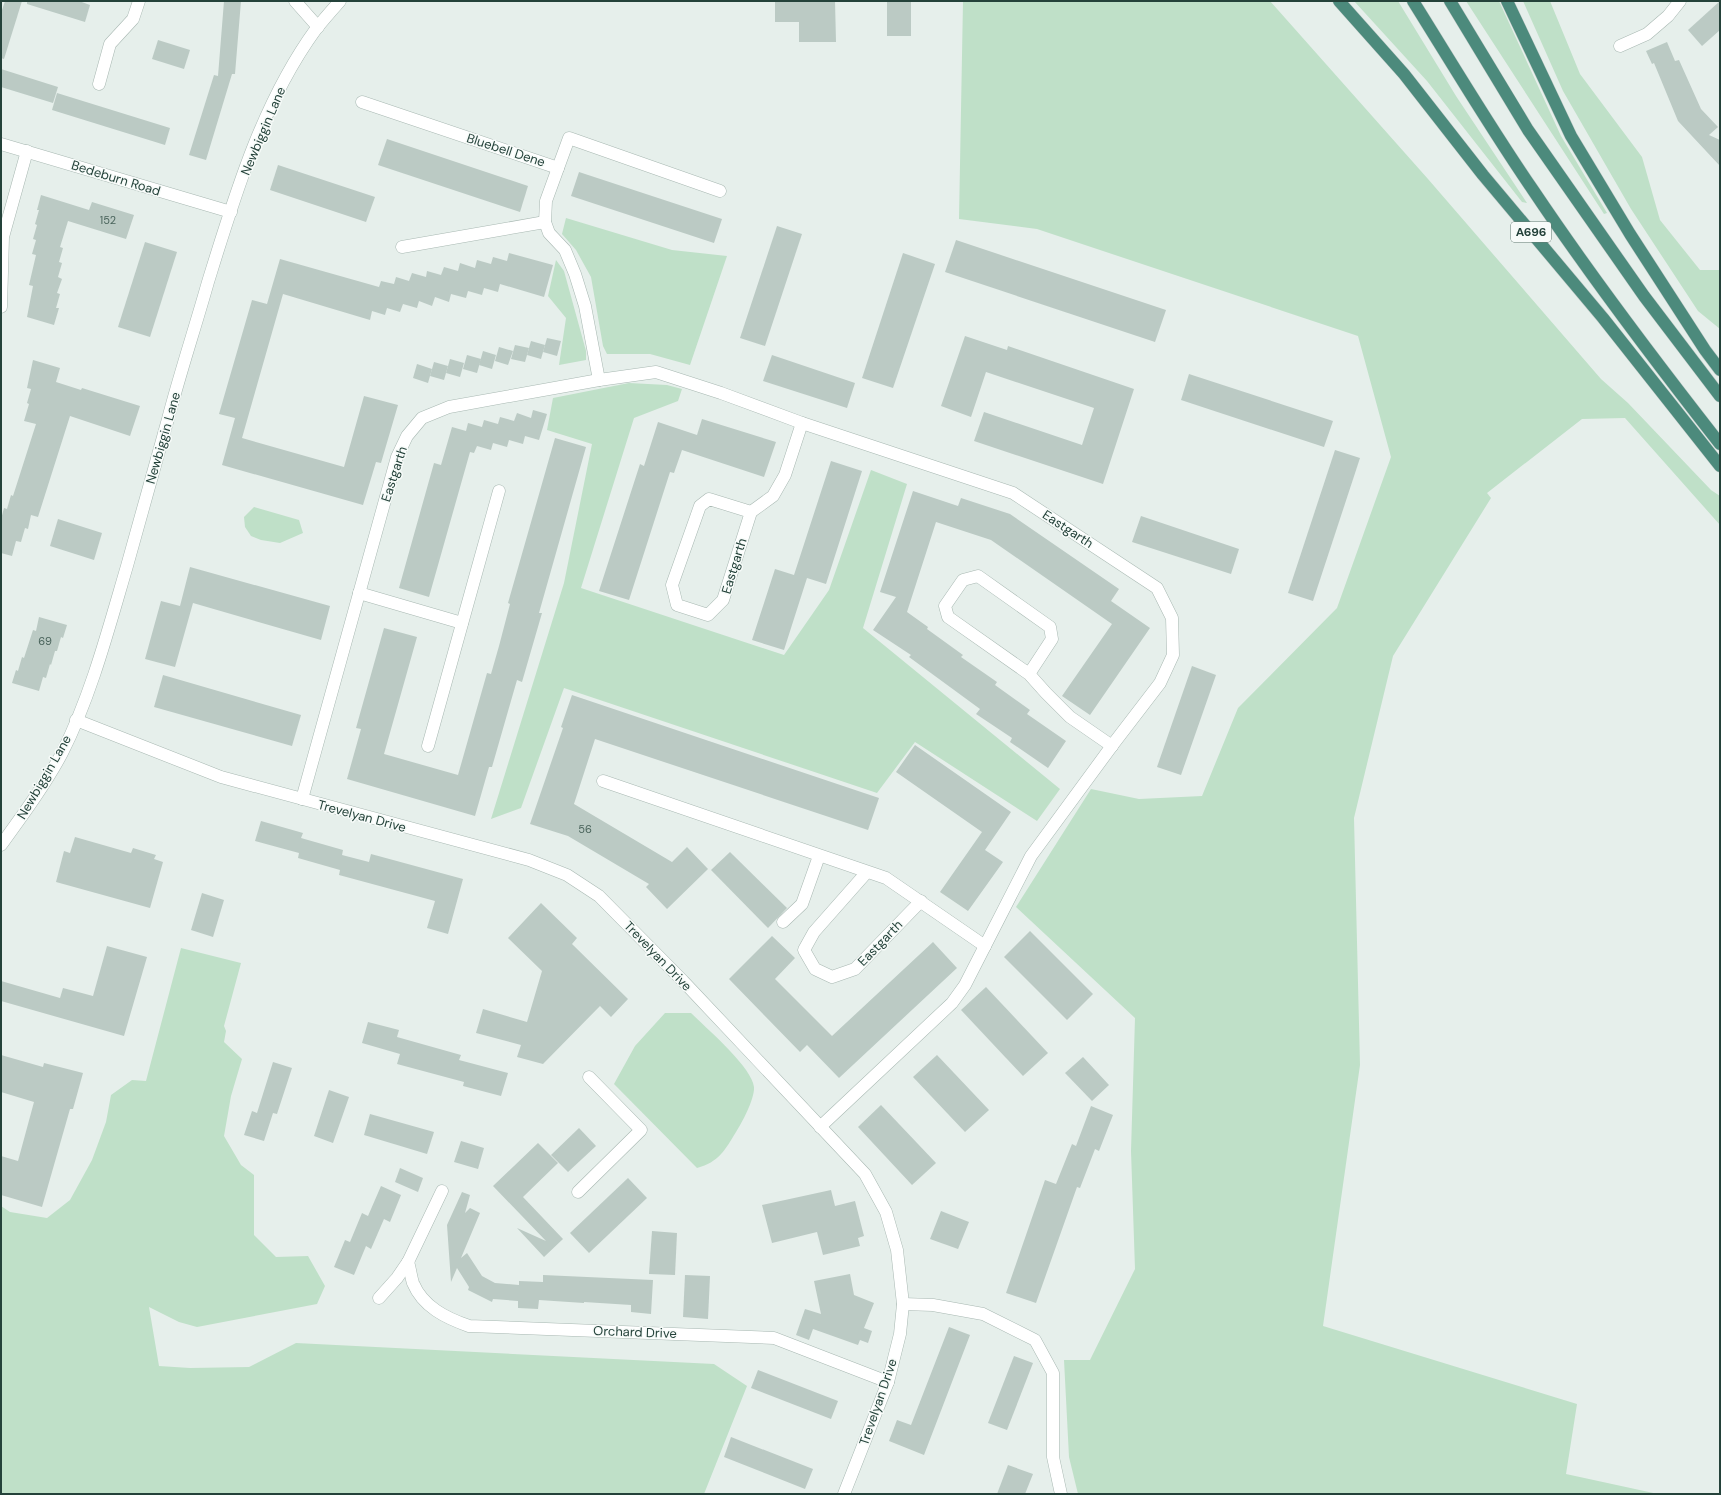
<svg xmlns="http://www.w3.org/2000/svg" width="1721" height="1495" viewBox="0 0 1721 1495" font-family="'DM Sans',sans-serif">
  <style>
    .green { fill: #bfe0c8 }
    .building { fill: #bbcac4 }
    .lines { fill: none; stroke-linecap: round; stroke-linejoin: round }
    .minor-casing { stroke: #a8b8b2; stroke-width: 13 }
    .tertiary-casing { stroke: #a8b8b2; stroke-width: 13 }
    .trunk-casing { stroke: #c2cac8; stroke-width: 13 }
    .minor { stroke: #fff; stroke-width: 12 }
    .tertiary { stroke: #fff; stroke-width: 12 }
    .trunk { stroke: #4c8a7c; stroke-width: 12 }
    .labels { text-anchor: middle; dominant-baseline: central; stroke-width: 3; stroke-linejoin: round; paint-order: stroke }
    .number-label { font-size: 11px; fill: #4a645c }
    .shield { fill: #f7fbf9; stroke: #637a73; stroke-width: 1 }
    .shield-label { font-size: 12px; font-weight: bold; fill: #24423a }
    .street-label { font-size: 13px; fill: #24423a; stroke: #f7fbf9 }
  </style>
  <rect width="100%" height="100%" fill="#e6efeb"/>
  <g class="green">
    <polygon points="963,1 1270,1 1428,179 1601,379 1628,403 1711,490 1720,496 1720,525 1625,418 1582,419 1487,493 1491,498 1393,656 1354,818 1360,1065 1323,1326 1577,1404 1566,1474 1658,1494 1078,1494 1069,1457 1064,1360 1090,1360 1135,1269 1131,1151 1135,1018 1016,907 1091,789 1139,799 1202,796 1238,708 1337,608 1391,457 1358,336 1037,229 959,219"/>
    <polygon points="1354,1 1398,1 1456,96 1527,203 1522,202 1427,81"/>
    <polygon points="1466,1 1499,1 1561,136 1607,213 1604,214"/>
    <polygon points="1523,1 1550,1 1580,74 1642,157 1660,220 1700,270 1720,270 1720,329 1698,311 1631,209 1563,91"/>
    <polygon points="566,218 672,250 727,256 690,365 650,354 607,354 603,346 591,277 576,250 562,234"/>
    <polygon points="556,260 564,271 586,351 586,360 559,365 566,318 548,296"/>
    <polygon points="629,383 667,385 682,389 678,401 634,418 581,588 784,655 829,590 871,470 907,484 863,628 1060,789 1037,821 915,742 877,793 564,688 521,808 491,819 564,583 592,444 547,430 553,398"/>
    <polygon points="254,507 299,520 303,533 280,543 261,540 251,536 245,527 244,517"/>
    <polygon points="181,948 241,963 224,1026 226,1031 224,1042 242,1059 231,1096 224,1136 241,1165 254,1175 254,1235 276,1257 308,1256 325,1286 317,1304 197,1327 179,1322 149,1307 159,1366 190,1368 249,1367 296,1343 714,1364 747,1386 704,1494 1,1494 1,1206 10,1212 47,1218 70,1200 92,1160 106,1122 111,1095 132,1080 146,1081"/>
    <path d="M665,1013H691C706,1028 752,1067 754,1087C755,1098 742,1123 736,1132C725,1150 719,1162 697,1168L614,1084L635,1046Z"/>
  </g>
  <g class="building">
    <polygon points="5,1 22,1 4,59 1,58 1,13"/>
    <polygon points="27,1 79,1 90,5 85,22 27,4"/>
    <polygon points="224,1 241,1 235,74 232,74 206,160 189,155 214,75 218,76"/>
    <polygon points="775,1 835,1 836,42 799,42 799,22 775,22"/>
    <rect x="887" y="1" width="24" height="35"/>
    <polygon points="1720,1 1720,30 1702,46 1688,30"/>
    <polygon points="158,40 190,50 184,69 152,59"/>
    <polygon points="1667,42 1675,61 1679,60 1701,109 1718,127 1709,135 1720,140 1720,166 1678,121 1654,63 1652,64 1646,51"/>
    <polygon points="1,69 58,87 53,103 1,87"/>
    <polygon points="57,93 170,128 165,145 52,110"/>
    <polygon points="387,139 528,186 520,212 378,165"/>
    <polygon points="278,165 375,197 366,222 270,190"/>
    <polygon points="579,172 722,219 714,243 571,196"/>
    <polygon points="41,195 89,210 92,202 134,215 126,239 68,221 60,247 63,248 59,262 62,263 58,277 62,279 57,293 60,294 56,308 59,308 54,325 27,317 33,286 29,285 36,255 32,254 36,240 33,239 37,225 35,224 39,210 37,210"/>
    <polygon points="777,226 802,234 765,346 740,338"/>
    <polygon points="956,240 1166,310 1155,342 945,272"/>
    <polygon points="145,242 177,252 150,337 118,327"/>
    <polygon points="509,253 553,265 544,297 500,284 498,292 484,288 482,295 468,291 466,298 451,294 449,302 435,297 432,306 419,301 417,308 403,304 400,312 387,308 385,315 372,311 370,320 283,294 242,438 344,467 364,396 398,405 381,463 376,462 363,505 222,465 235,418 219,414 252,300 267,304 280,259 379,287 381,281 394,284 396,277 409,281 412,273 426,277 427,271 441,275 444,267 458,271 460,263 475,268 477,260 491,264 493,257 507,261"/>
    <polygon points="903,253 935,264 893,388 862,378"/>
    <polygon points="965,336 1007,350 1008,346 1134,389 1103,484 974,441 984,412 1082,445 1094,408 986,372 971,417 941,406"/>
    <polygon points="547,338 561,341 557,356 543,352"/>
    <polygon points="531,341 545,345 541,359 527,355"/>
    <polygon points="515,345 529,348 525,362 511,359"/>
    <polygon points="499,347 513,351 508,365 495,361"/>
    <polygon points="483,351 496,355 492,369 479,365"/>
    <polygon points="467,355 481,359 477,373 463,369"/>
    <polygon points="772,355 855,383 847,408 763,381"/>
    <polygon points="450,359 464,363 460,377 446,373"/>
    <polygon points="33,360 60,368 56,382 81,390 82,388 140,406 130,436 70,416 38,517 31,515 28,529 25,528 21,542 16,541 12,556 1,553 1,519 4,508 7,509 11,495 13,496 36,424 24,421 29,404 27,403 31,389 27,388"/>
    <polygon points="434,362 448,366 444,380 430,376"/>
    <polygon points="417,364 432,369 428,383 413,378"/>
    <polygon points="1189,374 1333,421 1324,447 1181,400"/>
    <polygon points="533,410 547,414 539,440 525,436 523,444 509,440 507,447 493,443 491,450 477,446 474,453 470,452 429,597 399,588 434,463 441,465 452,427 466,431 468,423 482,427 484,420 498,424 500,417 514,421 517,413 531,418"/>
    <polygon points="702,419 776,442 764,477 682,450 674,473 670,472 629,600 599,591 640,464 644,466 658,422 697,435"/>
    <polygon points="555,438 586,447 539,613 542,613 522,682 517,680 492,767 489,767 475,816 347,779 361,729 356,728 384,628 417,637 384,754 458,775 487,673 491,674 499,646 510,604 508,603"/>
    <polygon points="1335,450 1360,458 1313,601 1288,593"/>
    <polygon points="831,461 862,471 826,584 807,578 784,650 752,640 775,569 794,575"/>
    <polygon points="913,491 958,506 961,498 1010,514 1119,589 1111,601 1150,628 1090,715 1062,696 1112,624 991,540 936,522 907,612 928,627 927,629 963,655 961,657 997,682 995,685 1030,710 1027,714 1066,741 1048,768 1010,742 1012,738 976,714 980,709 909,657 911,655 873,630 896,597 880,592"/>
    <polygon points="1141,516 1239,549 1231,574 1132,542"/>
    <polygon points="58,519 102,533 94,560 50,546"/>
    <polygon points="190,567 330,606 321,640 193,603 175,667 145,659 161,601 180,606"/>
    <polygon points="39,617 67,625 63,638 61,637 57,651 55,651 51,665 50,664 46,678 43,677 39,691 12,683 16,670 18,671 22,657 24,658 33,630 36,631"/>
    <polygon points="1192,666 1216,675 1181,775 1157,767"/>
    <polygon points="163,675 301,715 292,746 154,707"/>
    <polygon points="572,695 879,798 868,830 595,739 574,804 672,862 687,847 708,869 667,909 646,887 649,884 568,836 530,824 563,728 561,727"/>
    <polygon points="915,745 1011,812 985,850 1003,862 968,911 940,892 982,832 896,772"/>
    <polygon points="261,821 303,833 301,838 343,850 342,855 369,862 371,854 463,879 448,934 427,928 435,901 339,875 340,870 298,858 299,853 255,841"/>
    <polygon points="75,837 131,853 133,848 156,855 154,859 163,862 150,908 56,882 64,851 70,853"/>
    <polygon points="730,852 787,908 768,928 711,870"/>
    <polygon points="202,893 224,900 213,937 191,930"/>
    <polygon points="541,903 577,938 572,944 628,999 611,1017 600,1006 543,1064 517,1057 521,1045 476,1033 483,1009 527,1022 542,971 508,938"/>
    <polygon points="1030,931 1093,994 1067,1020 1004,957"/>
    <polygon points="772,936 795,958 775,979 832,1036 933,942 957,968 839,1078 807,1045 800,1052 729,979"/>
    <polygon points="107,946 147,957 124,1036 1,1001 1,981 60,998 63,988 93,996"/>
    <polygon points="986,987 1048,1053 1023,1076 961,1010"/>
    <polygon points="368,1022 399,1030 397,1037 461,1055 459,1060 508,1073 501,1096 463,1086 464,1082 397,1064 400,1054 362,1043"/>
    <polygon points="1,1055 43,1067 44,1063 83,1073 73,1109 70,1109 42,1207 1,1195 1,1156 18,1161 34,1102 1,1092"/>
    <polygon points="937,1055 989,1110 965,1132 913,1077"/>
    <polygon points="1083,1057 1109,1085 1092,1101 1065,1073"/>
    <polygon points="273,1062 292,1068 277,1114 273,1113 264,1141 244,1135 252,1111 257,1113"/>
    <polygon points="329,1090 349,1097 333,1143 314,1136"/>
    <polygon points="881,1105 936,1163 912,1185 858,1127"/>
    <polygon points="1091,1106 1113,1115 1099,1151 1095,1149 1080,1188 1077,1187 1036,1303 1006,1293 1045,1180 1056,1184 1072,1144 1076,1146"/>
    <polygon points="370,1114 434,1132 427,1154 364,1135"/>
    <polygon points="579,1128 596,1146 568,1172 551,1155"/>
    <polygon points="461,1141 484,1148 478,1169 454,1162"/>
    <polygon points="538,1143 558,1163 523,1197 563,1239 544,1257 517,1228 546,1241 493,1186"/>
    <polygon points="400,1168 423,1178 418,1192 395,1182"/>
    <polygon points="628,1178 647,1198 589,1253 570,1233"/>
    <polygon points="381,1186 401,1195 390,1222 384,1219 371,1249 366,1246 354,1275 334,1267 345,1240 350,1242 362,1213 368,1216"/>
    <polygon points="831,1190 835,1206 855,1201 864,1236 858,1238 860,1246 823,1255 817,1232 772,1243 762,1205"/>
    <polygon points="462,1192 470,1195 465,1213 470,1208 480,1213 461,1258 467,1253 482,1276 495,1283 519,1285 519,1281 543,1282 543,1275 653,1280 651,1314 631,1312 631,1305 584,1302 584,1303 539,1300 538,1309 518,1308 518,1301 493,1299 492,1302 468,1290 469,1287 457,1268 451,1282 447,1225"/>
    <polygon points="941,1211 969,1222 958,1249 930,1239"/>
    <polygon points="652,1231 677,1233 675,1275 649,1274"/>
    <polygon points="850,1274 854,1295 874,1303 864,1328 872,1331 868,1343 860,1340 858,1345 813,1329 809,1340 796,1335 805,1309 821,1314 814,1281"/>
    <polygon points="685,1275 710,1276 708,1319 683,1317"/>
    <polygon points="949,1327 970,1335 924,1455 889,1441 897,1420 911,1425"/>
    <polygon points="1014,1356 1033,1363 1007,1430 988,1423"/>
    <polygon points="758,1370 838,1401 831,1419 751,1388"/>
    <polygon points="731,1437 813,1469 805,1489 724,1457"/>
    <polygon points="1008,1465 1033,1474 1025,1494 997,1494"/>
  </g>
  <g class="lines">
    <defs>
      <g id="minor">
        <polyline points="295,1 318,27"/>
        <polyline points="1620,46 1647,34 1668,16 1680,1"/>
        <polyline points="99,84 110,44 133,19 139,1"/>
        <polyline points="362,102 558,168 569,138 720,191"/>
        <polyline points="1,144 231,212"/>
        <polyline points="558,168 546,201 545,222 549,233 565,250 575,274 585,306 599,380"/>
        <polyline points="402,247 545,222"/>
        <polyline points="1,307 3,237 27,151"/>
        <polygon points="709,499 751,512 723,600 708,615 677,605 672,585 700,506"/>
        <polyline points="751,512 773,496 785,475 802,423"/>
        <polyline points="359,593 462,623"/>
        <polyline points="1029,674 948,617 945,606 963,580 978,576 1050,627 1052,639 1029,674 1046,693 1070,717 1112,746"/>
        <polyline points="428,746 499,491"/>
        <polyline points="603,781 886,878 985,946"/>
        <polyline points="302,799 397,457 407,436 422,418 449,407 599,380 656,372 721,393 802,423 1013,493 1157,588 1172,618 1173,655 1160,683 1114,743 1031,856 965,985 952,1003 820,1127"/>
        <polyline points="867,872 814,932 804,950 815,969 832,977 855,969 921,901"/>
        <polyline points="783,922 802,904 819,856"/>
        <polyline points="578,1192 641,1130 589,1077"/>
        <path d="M408,1262C410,1268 411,1277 413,1283C423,1307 446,1318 469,1326L774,1338L888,1382"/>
        <polyline points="379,1298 397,1278 408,1262 442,1191"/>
        <polyline points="903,1304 933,1305 983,1314 1035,1340 1053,1373 1053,1457 1061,1494"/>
      </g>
      <g id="tertiary">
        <polyline points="76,720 221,777 529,860 567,875 599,896 683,981 865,1174 886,1212 897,1250 903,1304 900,1334 888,1382 844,1494"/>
        <path d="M1,845C22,816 45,785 62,753C91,696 109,627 127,566C141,517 154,468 168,419C180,373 195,328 208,282C235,195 262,103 316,29C324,19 332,10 340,1"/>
      </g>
      <g id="trunk">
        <polyline points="1339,1 1404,74 1483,175 1603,318 1720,466"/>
        <path d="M1413,1C1453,65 1491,129 1533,190C1592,278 1655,361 1720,444"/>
        <polyline points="1450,1 1528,130 1644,296 1720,396"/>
        <polyline points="1507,1 1571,136 1630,234 1705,350 1720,370"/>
      </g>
    </defs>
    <use href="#minor" class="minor-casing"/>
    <use href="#tertiary" class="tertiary-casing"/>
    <use href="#trunk" class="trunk-casing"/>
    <use href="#minor" class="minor"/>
    <use href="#tertiary" class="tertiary"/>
    <use href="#trunk" class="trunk"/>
  </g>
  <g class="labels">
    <g class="number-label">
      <text x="108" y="220">152</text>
      <text x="45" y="641">69</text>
      <text x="585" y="829">56</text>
    </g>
    <rect class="shield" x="1511" y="222" width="40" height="20" rx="3"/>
    <g class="shield-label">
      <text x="1531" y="232">A696</text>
    </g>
    <g class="street-label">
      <text transform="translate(263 131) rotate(-67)">Newbiggin Lane</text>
      <text transform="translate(506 150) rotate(18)">Bluebell Dene</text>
      <text transform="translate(116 178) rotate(17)">Bedeburn Road</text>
      <text transform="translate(163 438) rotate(-74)">Newbiggin Lane</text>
      <text transform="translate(394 474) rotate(-72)">Eastgarth</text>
      <text transform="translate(1068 529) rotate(33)">Eastgarth</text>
      <text transform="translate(734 566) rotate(-73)">Eastgarth</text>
      <text transform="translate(44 777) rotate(-60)">Newbiggin Lane</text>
      <text transform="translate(362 816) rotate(15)">Trevelyan Drive</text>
      <text transform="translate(880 943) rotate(-46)">Eastgarth</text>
      <text transform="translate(658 956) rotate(46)">Trevelyan Drive</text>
      <text transform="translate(635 1332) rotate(2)">Orchard Drive</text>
      <text transform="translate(878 1402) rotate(-71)">Trevelyan Drive</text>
    </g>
  </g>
  <rect width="1721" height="1495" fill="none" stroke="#24423a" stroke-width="4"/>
</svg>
